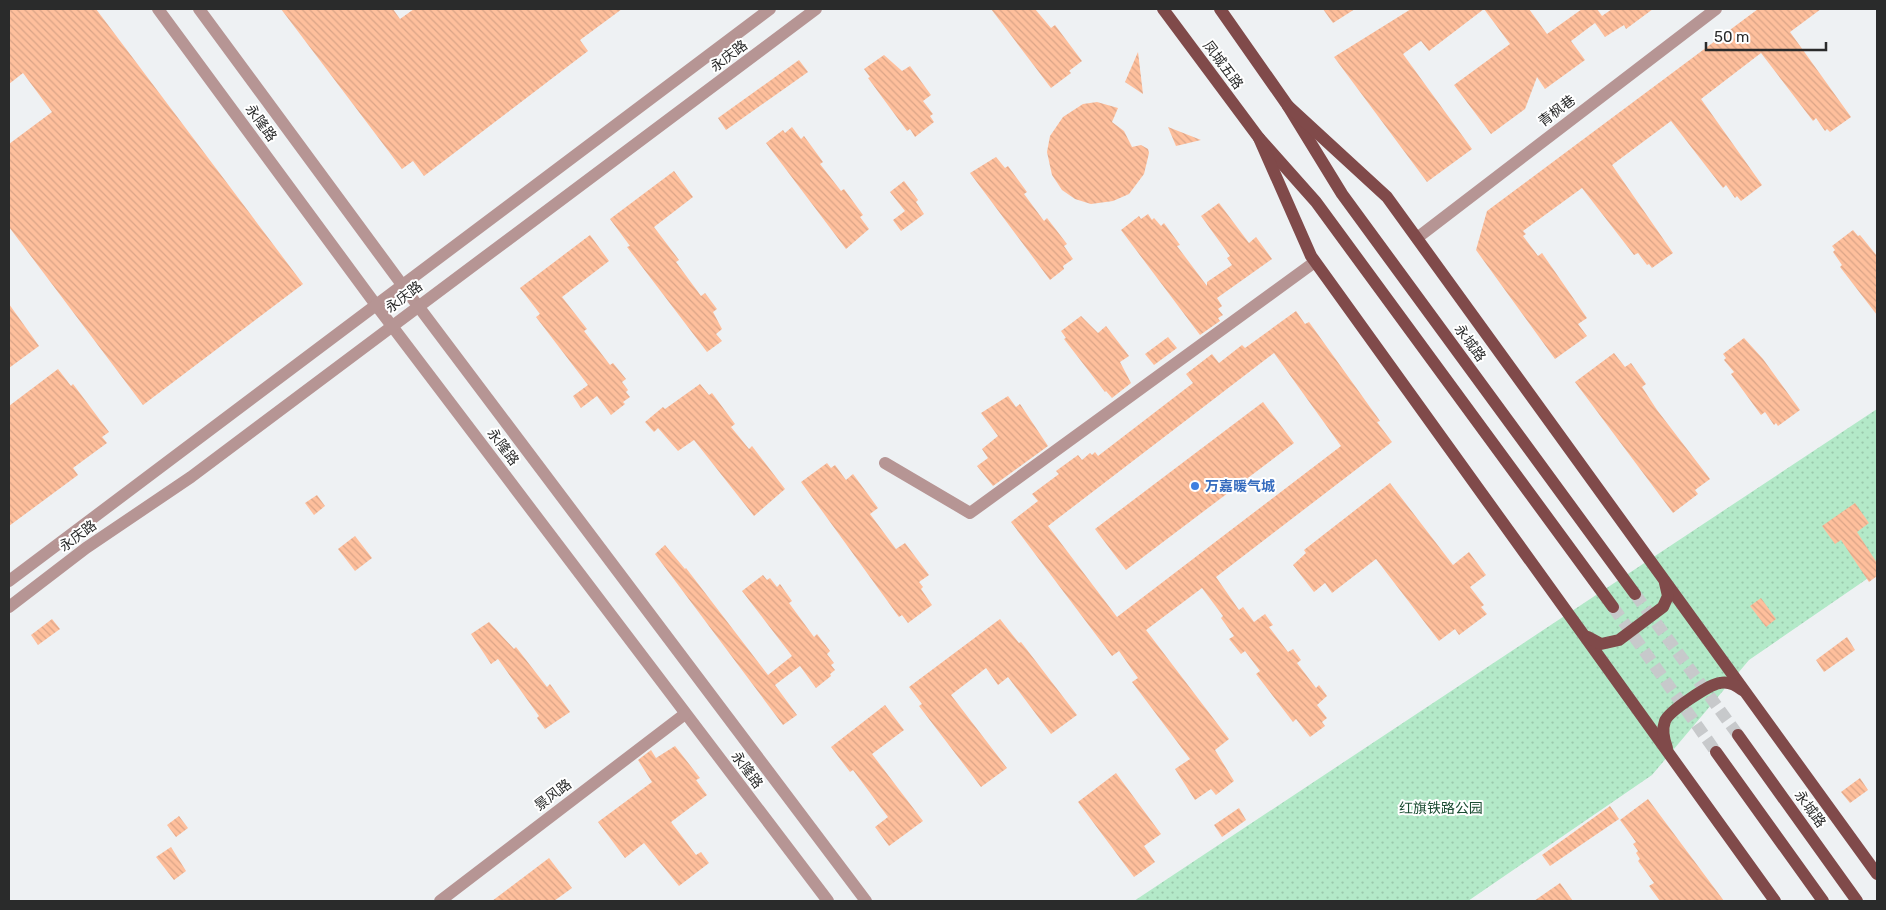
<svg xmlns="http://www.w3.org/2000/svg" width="1886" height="910" viewBox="0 0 1886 910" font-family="Rubik,'Noto Sans SC',sans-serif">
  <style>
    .park { fill: url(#park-dots) }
    .building { fill: url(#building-back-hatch); fill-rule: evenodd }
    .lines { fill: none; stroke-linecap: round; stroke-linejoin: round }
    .major-tunnel { stroke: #c7c9cb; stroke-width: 12; stroke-dasharray: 12 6; stroke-linecap: butt }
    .minor { stroke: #b69594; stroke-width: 12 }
    .major { stroke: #804a4a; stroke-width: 12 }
    .shop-dot { fill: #3f7fe0; stroke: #fff; stroke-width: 2 }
    .labels { text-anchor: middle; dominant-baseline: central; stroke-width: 4; stroke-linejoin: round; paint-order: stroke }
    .street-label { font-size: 14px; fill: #2a2b2b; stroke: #fff }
    .shop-label { font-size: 14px; font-weight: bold; fill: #366cbe; stroke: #fff; text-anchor: start }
    .park-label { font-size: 14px; fill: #1c4d33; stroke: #fff }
  </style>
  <defs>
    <pattern id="park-dots" width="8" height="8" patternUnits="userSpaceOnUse" patternTransform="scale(1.25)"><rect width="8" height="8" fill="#b3e9c8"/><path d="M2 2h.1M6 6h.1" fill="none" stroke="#9ac8ac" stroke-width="1.8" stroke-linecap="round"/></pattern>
    <pattern id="building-back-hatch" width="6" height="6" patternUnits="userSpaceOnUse" patternTransform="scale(1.25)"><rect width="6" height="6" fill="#febf9c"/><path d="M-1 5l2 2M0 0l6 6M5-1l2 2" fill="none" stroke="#daa487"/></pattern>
  </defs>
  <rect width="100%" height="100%" fill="#eef1f3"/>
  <polygon class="park" points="1877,409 1877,572 1749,660 1652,775 1468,901 1134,901"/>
  <g class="building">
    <polygon points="9,9 96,9 303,284 143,405 9,227 9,144 52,112 23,73 9,84"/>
    <polygon points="281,9 393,9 400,19 414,9 622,9 580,40 588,51 424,176 413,161 402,169"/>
    <polygon points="991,9 1035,9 1051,28 1055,25 1082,61 1069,71 1071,73 1051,88"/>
    <polygon points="1323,9 1355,9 1333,23"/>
    <polygon points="1411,9 1529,9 1547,34 1582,9 1597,9 1602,16 1612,9 1653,9 1626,29 1624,25 1605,37 1595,23 1571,41 1585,60 1545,89 1537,77 1525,109 1491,134 1454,85 1510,44 1484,9 1429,51 1421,41 1403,54 1472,149 1427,182 1334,57"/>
    <polygon points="1758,9 1821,9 1790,32 1851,117 1830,132 1827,129 1825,131 1816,118 1813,121 1761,53 1701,99 1762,185 1741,201 1737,196 1735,198 1726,185 1723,188 1671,121 1612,165 1673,253 1652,268 1649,264 1647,265 1638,253 1634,255 1582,188 1523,231 1526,234 1523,236 1538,256 1542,253 1587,318 1578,324 1587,336 1555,359 1476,250 1487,211"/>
    <polygon points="1138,52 1143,94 1125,82"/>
    <polygon points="884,55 902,71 910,66 931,95 923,101 933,114 930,116 934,122 915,137 910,129 907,131 868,78 870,77 864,69"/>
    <polygon points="799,60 808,72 726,130 718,118"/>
    <polygon points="1097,102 1118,108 1112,122 1124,131 1132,147 1141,145 1148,149 1149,153 1144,174 1129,194 1113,201 1091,204 1075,199 1062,190 1052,175 1047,152 1050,136 1063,117 1083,104"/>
    <polygon points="792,127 801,139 804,136 823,162 820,164 841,191 844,189 863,215 860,217 869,229 846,249 766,143 783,130 785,133"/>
    <polygon points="1168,127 1201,140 1176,146"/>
    <polygon points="996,157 1005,168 1008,166 1027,192 1024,194 1044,221 1047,218 1067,244 1064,246 1073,259 1063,266 1064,269 1050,280 970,173"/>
    <polygon points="674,171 693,197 654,227 679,260 676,262 701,296 705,293 717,309 713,312 722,329 716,334 722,341 707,352 627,247 630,246 610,219"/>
    <polygon points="904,181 918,200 916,202 924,214 901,231 893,220 905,211 890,192"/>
    <polygon points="1219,203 1249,243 1256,237 1272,259 1217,298 1222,306 1218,309 1223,315 1218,318 1220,321 1200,335 1121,230 1139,216 1141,219 1148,214 1152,220 1154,218 1161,226 1164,223 1180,245 1177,246 1207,286 1207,282 1232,265 1227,258 1230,256 1201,216"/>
    <polygon points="1853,230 1858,236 1860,235 1877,256 1877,315 1840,267 1842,265 1833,252 1835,250 1832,246"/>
    <polygon points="590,235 609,261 562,297 587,329 584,331 610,365 613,363 626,379 622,382 628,390 626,392 630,397 623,402 625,404 611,415 597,396 581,408 573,396 588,385 536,317 540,314 520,288"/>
    <polygon points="9,304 39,346 9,368"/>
    <path d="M1296,311L1305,324L1309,322L1380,421L1377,422L1392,442L1216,577L1239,610L1243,607L1254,622L1265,614L1273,625L1269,627L1288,652L1293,649L1301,660L1297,663L1316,688L1319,685L1327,696L1317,705L1327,718L1322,722L1325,726L1310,737L1296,719L1293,722L1256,674L1260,671L1245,651L1241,654L1229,639L1234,636L1221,618L1223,616L1202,588L1146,630L1229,739L1215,750L1234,781L1216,795L1211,789L1195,800L1175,769L1190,759L1132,682L1138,678L1119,651L1112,656L1011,522L1038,501L1032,494L1059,474L1056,471L1078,455L1082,460L1090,453L1092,455L1095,452L1098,456L1193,383L1186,374L1212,354L1219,363L1242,345L1245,348ZM1274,353L1341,446L1117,617L1048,526Z"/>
    <polygon points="1081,316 1098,333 1106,326 1129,356 1120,362 1131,383 1112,398 1106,391 1105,392 1064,339 1066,338 1061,331"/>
    <polygon points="1168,337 1177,348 1154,365 1145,354"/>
    <polygon points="1744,338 1763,359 1800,410 1778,426 1776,423 1774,425 1765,412 1761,415 1731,374 1734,372 1724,360 1726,358 1723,354"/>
    <polygon points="1614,353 1625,367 1631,363 1646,384 1642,387 1657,410 1710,479 1695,490 1698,494 1673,513 1575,382"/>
    <polygon points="58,369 71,386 73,384 109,432 102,437 107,443 73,468 78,475 9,526 9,406"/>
    <polygon points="700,384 709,395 712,393 735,424 731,427 749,449 752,446 785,489 754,516 694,440 678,451 658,428 654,432 645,422 663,407 665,409"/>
    <polygon points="1008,396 1016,407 1020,404 1048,446 993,486 977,466 988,458 982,449 998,436 981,413"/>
    <polygon points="1263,402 1294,443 1126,570 1095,529"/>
    <polygon points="827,463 831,468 835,465 846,480 853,474 878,508 870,514 896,549 905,543 929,575 919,582 923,587 921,589 932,605 908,623 902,615 899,617 801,482"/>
    <polygon points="1390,483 1453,565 1469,552 1486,575 1470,587 1484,605 1481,607 1487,614 1459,635 1455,629 1439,641 1376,559 1332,593 1325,583 1314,592 1293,565 1306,553 1304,550"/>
    <polygon points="317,495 325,506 314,515 305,503"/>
    <polygon points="1855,503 1869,523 1857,532 1877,563 1877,576 1869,582 1841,540 1835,544 1822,526"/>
    <polygon points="355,536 372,558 355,571 338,549"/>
    <polygon points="665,545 685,569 686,568 768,675 792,656 742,591 763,575 767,580 770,578 777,587 780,584 792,601 789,603 814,637 817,634 830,651 827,654 834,663 831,665 835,670 830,674 831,676 816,688 800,666 775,685 797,715 783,725 655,554"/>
    <polygon points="1761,598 1776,619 1766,627 1750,606"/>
    <polygon points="52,619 60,629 38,645 31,635"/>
    <polygon points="1000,619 1019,643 1021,642 1077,715 1051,734 1008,677 998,685 986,668 951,695 1007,768 981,787 919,706 922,704 909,687"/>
    <polygon points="489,622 514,649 516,647 547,687 550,684 570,712 545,729 537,718 539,716 498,659 491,664 471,634"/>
    <polygon points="1847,637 1855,650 1824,672 1816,660"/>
    <polygon points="885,705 904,730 872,754 923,821 889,846 875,827 888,817 853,770 850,772 831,747"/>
    <polygon points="675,746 700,778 696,780 707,795 671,822 696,855 701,852 709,863 679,886 644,843 625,858 598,822 652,782 638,760 651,750 656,758"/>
    <polygon points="1116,773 1161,834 1144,846 1155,862 1134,877 1078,802"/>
    <polygon points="1860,778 1868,790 1850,803 1841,792"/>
    <polygon points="1648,799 1724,901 1660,901 1649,886 1654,883 1638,861 1640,859 1636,853 1638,851 1633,844 1636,842 1620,820"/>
    <polygon points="1610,806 1619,819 1550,866 1542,855"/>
    <polygon points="1239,808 1246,820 1222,837 1214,825"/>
    <polygon points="179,816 188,828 176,837 167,825"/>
    <polygon points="171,847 186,871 174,880 156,857"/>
    <polygon points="549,858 572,888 554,901 492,901"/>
    <polygon points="1560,883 1573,901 1534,901"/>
  </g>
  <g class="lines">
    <g class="major-tunnel">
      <polyline points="1635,594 1738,735"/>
      <polyline points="1613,607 1716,752"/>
    </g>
    <g class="minor">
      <polyline points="158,9 376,305 828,901"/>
      <polyline points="199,9 403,286 866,901"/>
      <polyline points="1417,238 1716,9"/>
      <polyline points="885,463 970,513 1312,264"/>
      <polyline points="9,581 770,9"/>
      <polyline points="9,607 86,548 191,477 816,9"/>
      <polyline points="440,901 685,714"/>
    </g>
    <g class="major">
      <polyline points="1163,9 1259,138 1316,202 1613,607"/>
      <polyline points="1220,9 1288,106 1342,194 1635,594"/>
      <polyline points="1288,106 1387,197 1877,874"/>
      <polyline points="1259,138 1311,256 1775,901"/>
      <polyline points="1588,637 1601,644 1619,640 1663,607 1668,596 1665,583"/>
      <polyline points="1738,735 1857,901"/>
      <path d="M1667,748C1664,740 1662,729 1665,721C1669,711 1710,684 1720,683C1729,681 1736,685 1742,690"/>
      <polyline points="1716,752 1823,901"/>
    </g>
  </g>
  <circle class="shop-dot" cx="1195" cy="486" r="5"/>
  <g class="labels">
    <g class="street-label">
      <text transform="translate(729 56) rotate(-37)">永庆路</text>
      <text transform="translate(1223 65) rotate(53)">凤城五路</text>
      <text transform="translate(1557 111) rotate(-37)">青枫巷</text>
      <text transform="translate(261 123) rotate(54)">永隆路</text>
      <text transform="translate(404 297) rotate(-37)">永庆路</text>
      <text transform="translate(1470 343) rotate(54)">永城路</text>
      <text transform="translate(503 447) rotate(53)">永隆路</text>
      <text transform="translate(78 536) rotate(-36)">永庆路</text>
      <text transform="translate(747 770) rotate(53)">永隆路</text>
      <text transform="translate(553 795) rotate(-37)">景风路</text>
      <text transform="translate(1810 809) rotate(54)">永城路</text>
    </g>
    <g class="shop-label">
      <text x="1205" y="486">万嘉暖气城</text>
    </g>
    <g class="park-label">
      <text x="1441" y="808">红旗铁路公园</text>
    </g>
  </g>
  <rect width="1886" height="910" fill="none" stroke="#2a2b2b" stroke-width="20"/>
  <path d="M1706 42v8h120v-8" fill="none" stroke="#2a2b2b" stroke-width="2.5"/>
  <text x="1714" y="42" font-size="15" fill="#2a2b2b" stroke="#ffffff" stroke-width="4" paint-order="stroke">50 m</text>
</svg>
